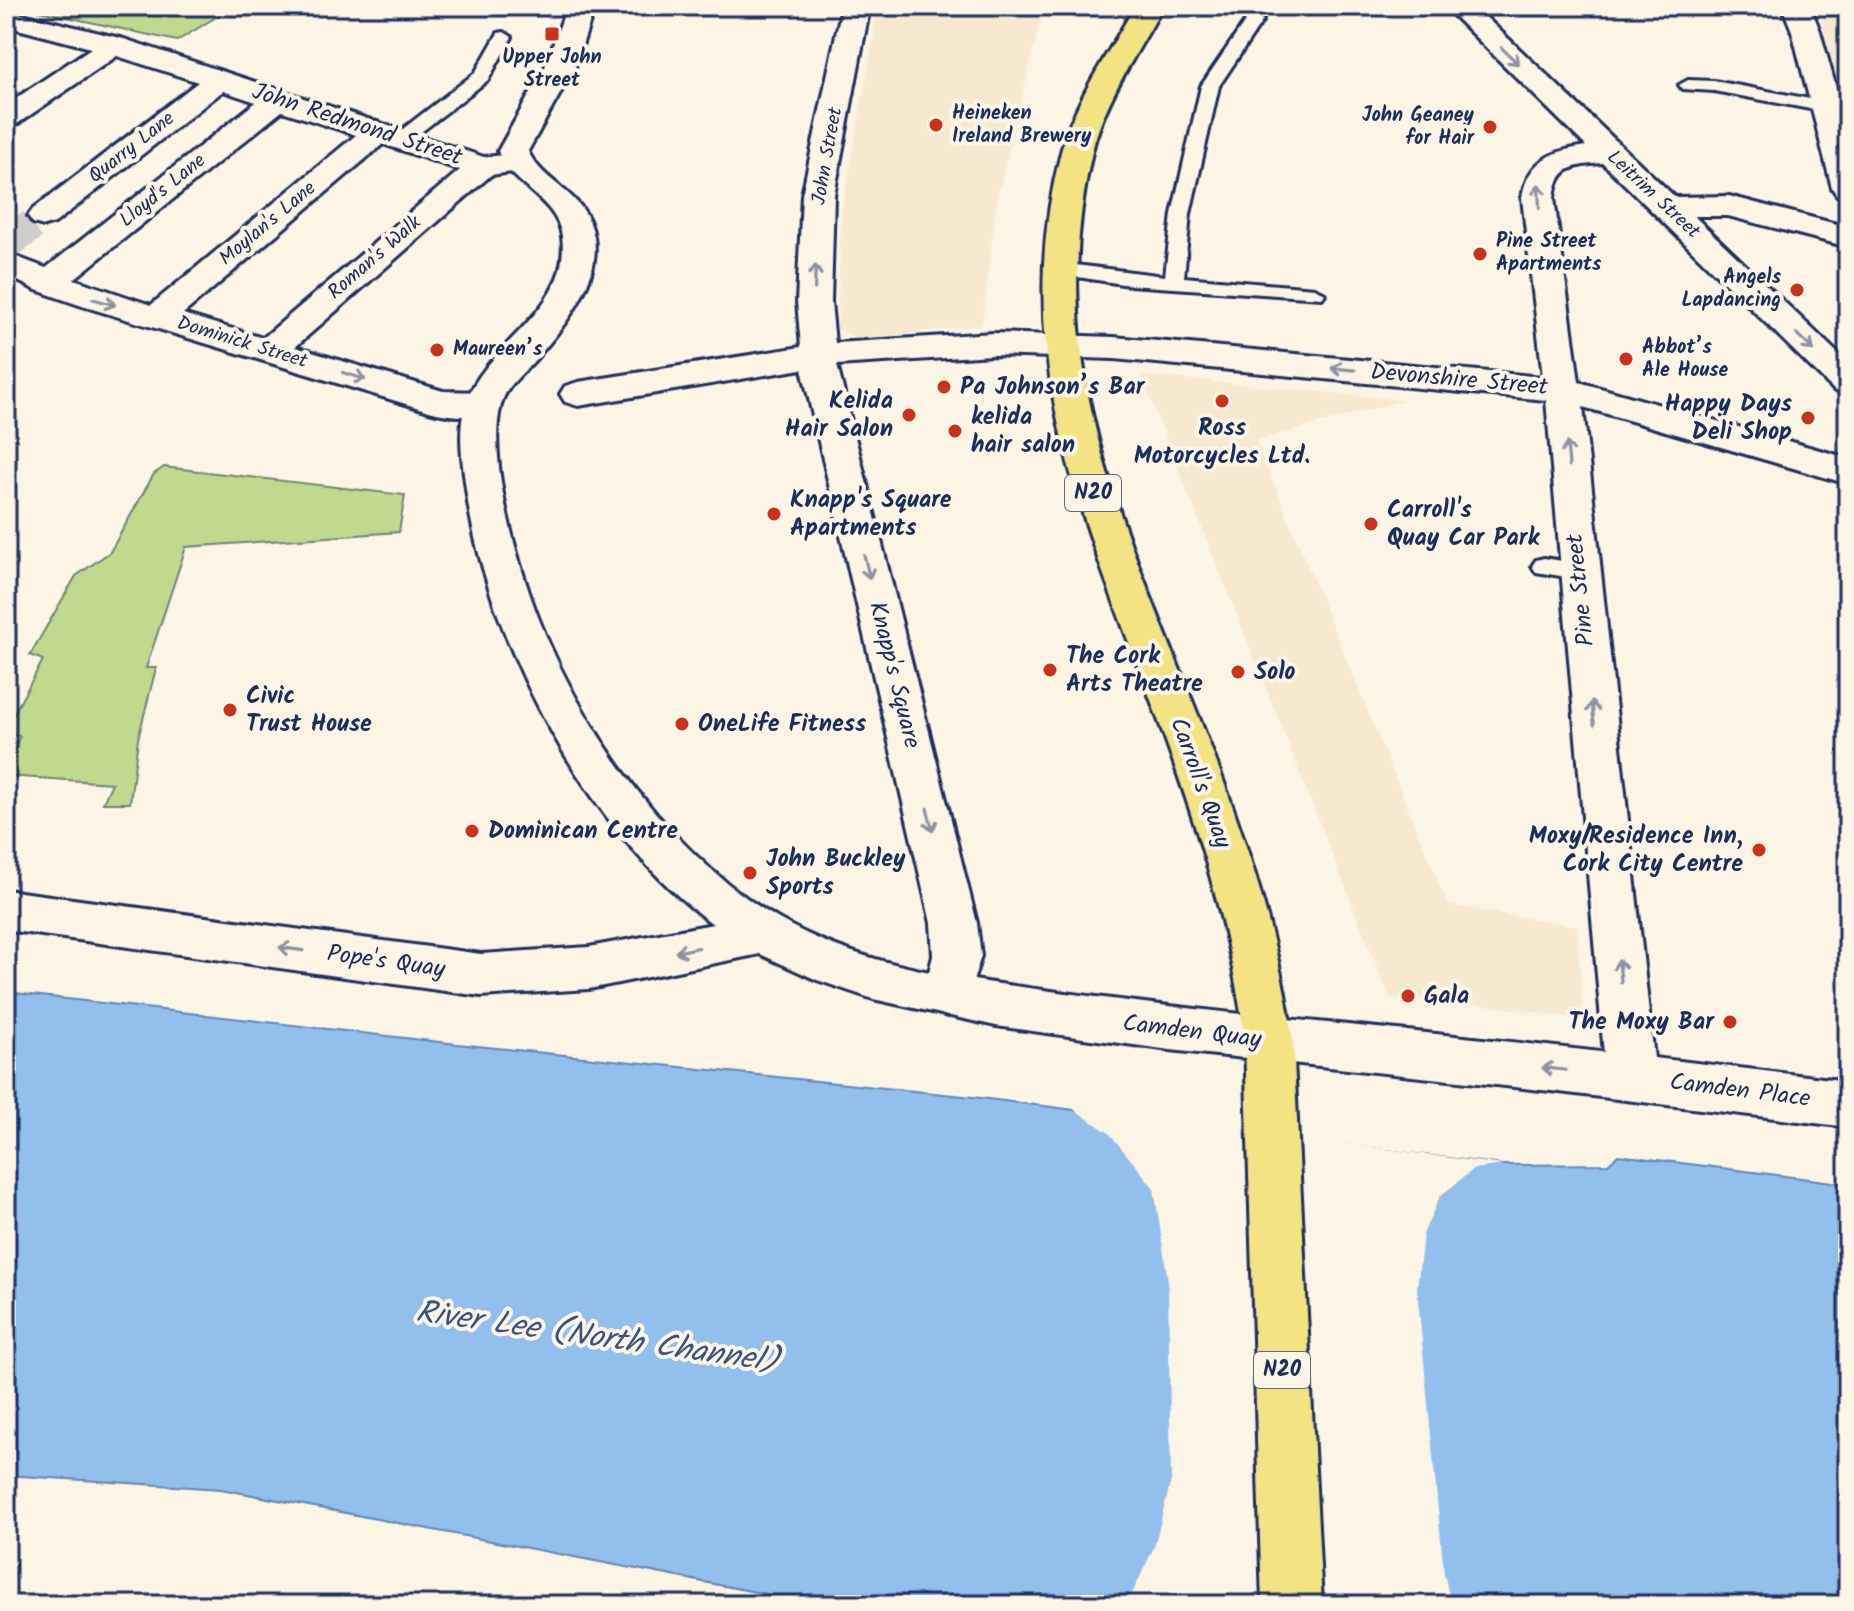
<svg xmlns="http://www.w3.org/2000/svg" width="1854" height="1611" viewBox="0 0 1854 1611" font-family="Kalam,sans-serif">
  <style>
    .built { fill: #f6e9cf }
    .green { fill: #c0d98f; stroke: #6e8476; stroke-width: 2 }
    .water { fill: #92bfeb; stroke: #6285b3; stroke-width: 2 }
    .pier { fill: #fcf5e5 }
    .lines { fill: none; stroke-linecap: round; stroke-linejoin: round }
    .street-tunnel { stroke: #cfcdca; stroke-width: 32; stroke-dasharray: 32 16; stroke-linecap: butt }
    .lane-casing { stroke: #1b2f5e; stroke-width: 6 }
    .street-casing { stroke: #1b2f5e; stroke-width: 6 }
    .secondary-casing { stroke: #1b2f5e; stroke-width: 6 }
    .highway-casing { stroke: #1b2f5e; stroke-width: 6 }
    .lane { fill: #fcf5e5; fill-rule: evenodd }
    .street { fill: #fcf5e5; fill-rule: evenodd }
    .secondary { fill: #fcf5e5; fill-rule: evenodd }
    .highway { fill: #f4e382; fill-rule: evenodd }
    .oneway { stroke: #8c92a2 }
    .poi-dot { fill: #c8321e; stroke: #fcf5e5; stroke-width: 3 }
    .labels { text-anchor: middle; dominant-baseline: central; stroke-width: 8; stroke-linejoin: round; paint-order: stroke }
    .far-poi-label { font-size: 20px; font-weight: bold; fill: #1b2f5e; stroke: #fcf5e5; text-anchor: start }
    .far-street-label { font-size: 20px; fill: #1b2f5e; stroke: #fcf5e5 }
    .shield { fill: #fcf5e5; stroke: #5e6a86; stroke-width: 2 }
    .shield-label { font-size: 22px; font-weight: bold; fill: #1b2f5e }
    .street-label { font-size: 24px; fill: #1b2f5e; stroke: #fcf5e5 }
    .poi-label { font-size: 24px; font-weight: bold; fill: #1b2f5e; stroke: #fcf5e5; text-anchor: start }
    .near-water-label { font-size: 32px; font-style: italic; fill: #395381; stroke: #fcf5e5 }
  </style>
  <rect width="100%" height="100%" fill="#fcf5e5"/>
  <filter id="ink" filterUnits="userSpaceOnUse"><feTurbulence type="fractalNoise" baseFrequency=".0125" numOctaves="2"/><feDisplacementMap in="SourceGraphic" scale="16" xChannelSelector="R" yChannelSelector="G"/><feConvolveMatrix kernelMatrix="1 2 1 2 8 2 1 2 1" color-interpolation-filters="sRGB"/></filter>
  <g filter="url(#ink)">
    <g class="built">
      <polygon points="876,6 1044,6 997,199 982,325 858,339 837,328 841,214 874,36"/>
      <polygon points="1818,6 1848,6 1848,129"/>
      <polygon points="1141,375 1405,400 1256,441 1448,905 1577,926 1583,1019 1449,1000 1390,999"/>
    </g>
    <g class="green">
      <polygon points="16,6 234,6 177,41"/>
      <polygon points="164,467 405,495 399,532 186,547 146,668 156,668 138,739 130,803 103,803 112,783 6,776 6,765 20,736 6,734 6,728 43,660 30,655 76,576 110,552 154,474"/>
    </g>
    <polygon class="water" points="6,992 457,1044 973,1097 1503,1165 1608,1164 1618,1155 1848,1184 1848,1605 823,1605 221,1489 6,1475"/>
    <polygon class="pier" points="1069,1106 1503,1165 1474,1169 1440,1196 1423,1234 1417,1288 1444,1573 1451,1605 1120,1605 1133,1592 1154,1547 1171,1481 1168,1281 1154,1188 1109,1133"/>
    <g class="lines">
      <polyline class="street-tunnel" points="7,244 44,216"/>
      <defs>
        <g id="lane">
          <polygon points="1255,15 1263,20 1219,86 1190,214 1184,277 1315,288 1325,294 1322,298 1129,285 1052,273 1049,269 1052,265 1059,263 1165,276 1172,214 1201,86 1249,16"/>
          <polygon points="504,32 512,37 488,80 407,143 395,143 392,139 395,135 475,73 498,33"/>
          <polygon points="1688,80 1714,81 1826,102 1835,107 1826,112 1714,91 1682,89 1679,85"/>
          <polygon points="1544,558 1587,565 1591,571 1587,577 1579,579 1536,572 1532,566 1536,560"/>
        </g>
        <g id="street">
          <path d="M842,6H870L834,195L831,302L835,343L993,333L1114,337L1543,377L1522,198C1527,161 1552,151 1586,146L1444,6H1474L1675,197L1729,196L1848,227V247L1728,216H1694L1848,363V395L1835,391L1603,163C1574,166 1558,165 1554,198L1579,382L1848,458V484L1583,407L1656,1077L1649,1093L1631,1100L1613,1093L1606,1077L1546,400L1114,359L993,355L837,365L977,923L981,956L964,1010L947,1016L930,1010L923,995L933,956L931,923L802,369L578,406L565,402L560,394L565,386L578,382L801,347L797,302L802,195Z"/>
          <polygon points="1782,6 1810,6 1820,31 1848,131 1848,197 1837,195 1832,188 1792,31"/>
          <path d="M6,10L124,39L484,157L516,154L527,156L531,163L527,170L491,175L295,347L443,391L483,392L496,396L501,404L496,412C475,418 450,417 429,411L79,305L36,290L6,275V253L46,268L256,102L223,91L55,223L44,226L33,223L28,216L33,209L198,82L117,56L17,124L6,127V105L91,48L6,26ZM282,111L356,135L151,305L74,279ZM383,144L460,170L263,338L183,314Z"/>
        </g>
        <path id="secondary" d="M567,6H595L575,67L528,151C543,185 587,192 594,237C601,283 563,328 535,360C524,372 509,384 503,399C487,441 508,524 521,567C560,700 657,846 777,918C860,967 964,979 1058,992C1147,1004 1237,1014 1328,1023C1501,1040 1675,1060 1848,1081V1127L1551,1091L1170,1050L996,1026L873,999L817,980L760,954L589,989L481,996L6,930V890L481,954L589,947L713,924C590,836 489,644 467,496C463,466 456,429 467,400C488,342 572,310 562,236C556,198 511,186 498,151L545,67Z"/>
        <path id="highway" d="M1135,6H1163C1138,53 1104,100 1092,152C1045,357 1118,515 1192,700C1237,811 1276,923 1293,1041L1322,1605H1262L1245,1041C1230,924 1193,813 1152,703C1082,517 1009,354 1061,152C1075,99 1109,53 1135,6Z"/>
      </defs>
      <use href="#lane" class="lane-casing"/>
      <use href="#street" class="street-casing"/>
      <use href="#secondary" class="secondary-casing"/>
      <use href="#highway" class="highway-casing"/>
      <use href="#lane" class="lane"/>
      <use href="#street" class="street"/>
      <use href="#secondary" class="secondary"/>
      <use href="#highway" class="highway"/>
    </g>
    <defs><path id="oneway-shaft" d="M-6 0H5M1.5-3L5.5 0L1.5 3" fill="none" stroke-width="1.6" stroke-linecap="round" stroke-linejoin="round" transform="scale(2)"/></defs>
    <g class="oneway">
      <use href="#oneway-shaft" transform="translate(1510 56) rotate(44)"/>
      <use href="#oneway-shaft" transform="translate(1539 196) rotate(-92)"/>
      <use href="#oneway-shaft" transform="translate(815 277) rotate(-88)"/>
      <use href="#oneway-shaft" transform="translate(104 302) rotate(16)"/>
      <use href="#oneway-shaft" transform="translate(1805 342) rotate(44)"/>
      <use href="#oneway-shaft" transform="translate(1343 369) rotate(-175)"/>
      <use href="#oneway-shaft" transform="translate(354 376) rotate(17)"/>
      <use href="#oneway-shaft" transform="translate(1568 454) rotate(-95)"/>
      <use href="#oneway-shaft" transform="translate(867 567) rotate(76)"/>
      <use href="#oneway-shaft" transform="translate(1593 713) rotate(-96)"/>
      <use href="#oneway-shaft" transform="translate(930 820) rotate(76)"/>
      <use href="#oneway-shaft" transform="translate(291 949) rotate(-172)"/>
      <use href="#oneway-shaft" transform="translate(687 950) rotate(168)"/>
      <use href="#oneway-shaft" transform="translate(1620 971) rotate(-96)"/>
      <use href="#oneway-shaft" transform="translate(1554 1069) rotate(-174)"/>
    </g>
  </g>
  <g class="poi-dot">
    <rect x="544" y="26" width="16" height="16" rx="4"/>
    <circle cx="936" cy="125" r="8"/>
    <circle cx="1490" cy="127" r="8"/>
    <circle cx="1480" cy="254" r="8"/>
    <circle cx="1797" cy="290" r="8"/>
    <circle cx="437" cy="350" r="8"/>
    <circle cx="1626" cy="359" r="8"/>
    <circle cx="944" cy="387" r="8"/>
    <circle cx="1222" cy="401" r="8"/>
    <circle cx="909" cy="415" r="8"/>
    <circle cx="1808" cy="418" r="8"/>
    <circle cx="955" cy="431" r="8"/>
    <circle cx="774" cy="514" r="8"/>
    <circle cx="1371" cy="524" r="8"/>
    <circle cx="1050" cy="670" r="8"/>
    <circle cx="1238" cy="672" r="8"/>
    <circle cx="230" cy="710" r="8"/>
    <circle cx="682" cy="724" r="8"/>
    <circle cx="472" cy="831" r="8"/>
    <circle cx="1759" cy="850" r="8"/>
    <circle cx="750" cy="873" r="8"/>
    <circle cx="1408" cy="996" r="8"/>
    <circle cx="1730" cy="1022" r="8"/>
  </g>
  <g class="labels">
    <g class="far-poi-label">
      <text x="552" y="58" text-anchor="middle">Upper John<tspan x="552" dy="23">Street</tspan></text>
      <text x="952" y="114">Heineken<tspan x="952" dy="23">Ireland Brewery</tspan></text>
      <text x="1474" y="116" text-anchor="end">John Geaney<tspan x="1474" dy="23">for Hair</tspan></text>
      <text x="1496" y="242">Pine Street<tspan x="1496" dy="23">Apartments</tspan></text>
      <text x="1781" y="278" text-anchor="end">Angels<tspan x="1781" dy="23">Lapdancing</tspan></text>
      <text x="1642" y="348">Abbot’s<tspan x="1642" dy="23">Ale House</tspan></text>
      <text x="453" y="350">Maureen’s</text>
    </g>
    <g class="far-street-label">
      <text transform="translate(132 148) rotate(-38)">Quarry Lane</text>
      <text transform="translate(828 156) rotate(-80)">John Street</text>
      <text transform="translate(163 191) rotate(-39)">Lloyd's Lane</text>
      <text transform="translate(1653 195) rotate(43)">Leitrim Street</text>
      <text transform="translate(268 224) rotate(-40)">Moylan's Lane</text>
      <text transform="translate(375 258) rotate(-41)">Roman's Walk</text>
      <text transform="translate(242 343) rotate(17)">Dominick Street</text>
    </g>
    <g class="shield">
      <rect x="1065" y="475" width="56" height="36" rx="6"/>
      <rect x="1254" y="1352" width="56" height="36" rx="6"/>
    </g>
    <g class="shield-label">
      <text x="1093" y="493">N20</text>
      <text x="1282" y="1370">N20</text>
    </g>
    <g class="street-label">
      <text transform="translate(357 125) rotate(18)">John Redmond Street</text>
      <text transform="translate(1459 380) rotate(5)">Devonshire Street</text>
      <text transform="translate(1581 590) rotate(-96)">Pine Street</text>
      <text transform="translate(894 675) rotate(76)">Knapp's Square</text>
      <text transform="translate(1200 783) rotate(70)">Carroll's Quay</text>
      <text transform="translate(386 962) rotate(8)">Pope's Quay</text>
      <text transform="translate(1192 1032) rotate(7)">Camden Quay</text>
      <text transform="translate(1740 1091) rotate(7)">Camden Place</text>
    </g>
    <g class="poi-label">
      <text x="960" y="387">Pa Johnson’s Bar</text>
      <text x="893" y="401" text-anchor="end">Kelida<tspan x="893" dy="28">Hair Salon</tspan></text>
      <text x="1792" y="404" text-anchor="end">Happy Days<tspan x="1792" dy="28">Deli Shop</tspan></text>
      <text x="971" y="417">kelida<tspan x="971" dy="28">hair salon</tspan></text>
      <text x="1222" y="428" text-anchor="middle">Ross<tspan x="1222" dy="28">Motorcycles Ltd.</tspan></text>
      <text x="790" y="500">Knapp's Square<tspan x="790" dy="28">Apartments</tspan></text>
      <text x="1387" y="510">Carroll's<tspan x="1387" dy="28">Quay Car Park</tspan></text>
      <text x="1066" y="656">The Cork<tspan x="1066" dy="28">Arts Theatre</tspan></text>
      <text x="1254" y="672">Solo</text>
      <text x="246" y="696">Civic<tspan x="246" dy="28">Trust House</tspan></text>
      <text x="698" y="724">OneLife Fitness</text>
      <text x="488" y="831">Dominican Centre</text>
      <text x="1743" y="836" text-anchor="end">Moxy/Residence Inn,<tspan x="1743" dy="28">Cork City Centre</tspan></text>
      <text x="766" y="859">John Buckley<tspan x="766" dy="28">Sports</tspan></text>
      <text x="1424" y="996">Gala</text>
      <text x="1714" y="1022" text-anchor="end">The Moxy Bar</text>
    </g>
    <g class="near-water-label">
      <text transform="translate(597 1338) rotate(8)">River Lee (North Channel)</text>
    </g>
  </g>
  <rect width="1854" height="1611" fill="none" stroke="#fcf5e5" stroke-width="32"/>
  <rect x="16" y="16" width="1822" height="1579" fill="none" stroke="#1b2f5e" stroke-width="3" filter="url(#ink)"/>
</svg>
